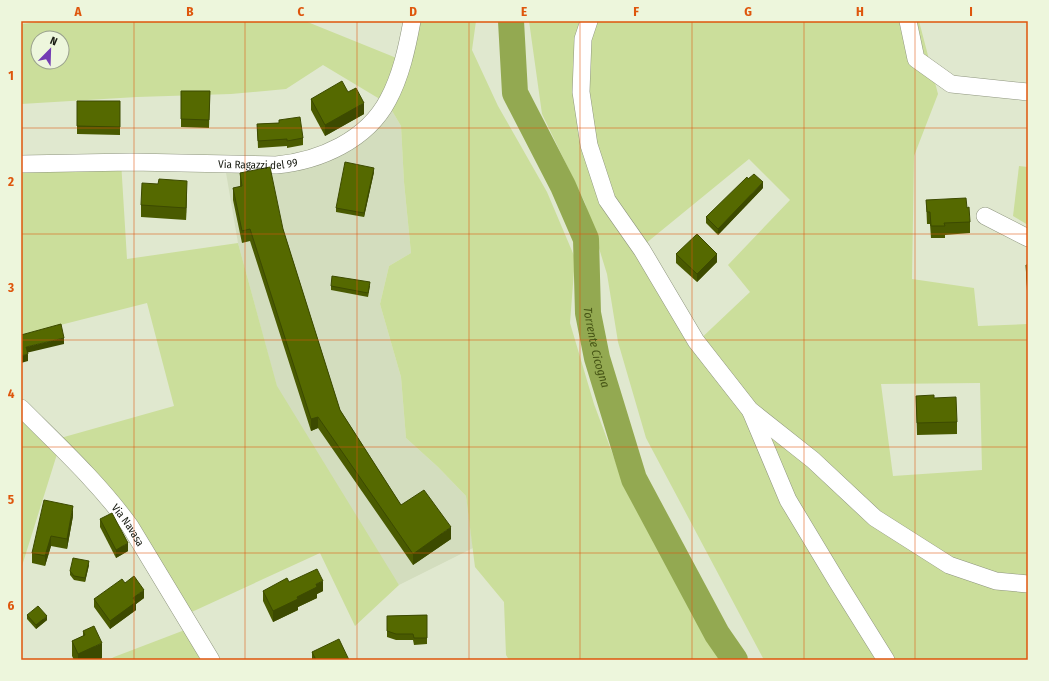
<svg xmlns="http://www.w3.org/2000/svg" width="1049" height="681" viewBox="0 0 1049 681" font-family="'Fira Sans Condensed',sans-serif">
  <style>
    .built { fill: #d3ddbe }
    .green { fill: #cbde9b; fill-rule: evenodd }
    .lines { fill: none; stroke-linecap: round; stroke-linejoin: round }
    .river { stroke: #93a951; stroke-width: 26 }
    .minor-casing { stroke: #8e957e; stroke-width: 18 }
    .minor { stroke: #fff; stroke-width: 17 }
    .wall { fill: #495a00 }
    .shaded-wall { fill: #3c4a00 }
    .building { fill: #556900; stroke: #3c4a00 }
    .grid { fill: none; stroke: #de560c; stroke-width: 1; stroke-opacity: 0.55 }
    .labels { text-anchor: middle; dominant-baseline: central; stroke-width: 4; stroke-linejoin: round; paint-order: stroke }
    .street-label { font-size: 11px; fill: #191c13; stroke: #edf6dc }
    .water-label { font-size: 12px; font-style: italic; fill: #475616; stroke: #edf6dc }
    .neatline { fill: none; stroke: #de560c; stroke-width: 1.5 }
    .grid-label { font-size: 13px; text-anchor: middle; font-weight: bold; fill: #de560c }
  </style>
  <rect width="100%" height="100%" fill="#e0e8cf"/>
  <polygon class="built" points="388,104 401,126 404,182 411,253 389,266 380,304 401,377 406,438 438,467 466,496 473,548 399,585 288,428 238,243 224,161 316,154"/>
  <g class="green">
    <path d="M47,21H305L399,59L409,21H476L472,50L498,106L547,192L575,258L570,323L594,404L626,490L722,660H509L506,655L504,602L475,567L466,496L438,467L406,438L401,377L380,304L389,266L411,253L404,182L401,126L388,104L323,65L286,89L231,94L137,97L21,104V24ZM38,38H62V62H38Z"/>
    <path d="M529,21H919L938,94L914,156L912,279L974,288L978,326L1028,324V660H764L646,438L618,342L607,274L585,203L542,114ZM749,159L790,200L728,265L750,292L694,345L645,244ZM980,383L982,470L893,476L881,384Z"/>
    <polygon points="121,161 127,259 238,243 277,386 399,585 355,626 320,553 183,616 128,527 58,451 21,569 21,409 57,439 174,406 147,303 21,335 21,163"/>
    <polygon points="1019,166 1028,167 1028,225 1013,216"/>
    <polygon points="190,628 206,660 109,660 114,657"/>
  </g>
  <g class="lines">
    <path class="river" id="s1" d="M511,21L515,93L563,186L586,239L588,313L597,358L634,479L717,634L735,660"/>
    <defs>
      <g id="minor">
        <polyline points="589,21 583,39 581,92 589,145 607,200 642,250 696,341 750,410 813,460 875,518 949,565 996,581 1028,584"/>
        <polyline points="908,21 916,59 951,84 1028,92"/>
        <path id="s2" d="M21,164L131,162L276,165C320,161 367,140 388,100C401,76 407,48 412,21"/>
        <polyline points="985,216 1028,238"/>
        <path id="s3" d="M21,408C59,446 99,483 130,526L211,660"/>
        <polyline points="751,412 788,500 838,583 886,660"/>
      </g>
    </defs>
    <use href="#minor" class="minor-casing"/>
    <use href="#minor" class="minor"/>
  </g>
  <g class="wall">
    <polygon points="181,91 210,91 209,128 181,127"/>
    <polygon points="348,92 364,114 325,136 311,110 311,99"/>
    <polygon points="77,101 120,101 120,135 77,134"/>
    <polygon points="279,120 303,138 303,145 287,148 287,146 258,148 257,124 279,123"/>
    <polygon points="374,172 364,217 336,212 336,208"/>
    <polygon points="240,173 283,229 340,410 401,505 451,539 413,565 318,428 311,431 250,241 242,243 233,200 233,188 240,187"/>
    <polygon points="763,188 718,235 706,223 706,217"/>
    <polygon points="187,192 186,220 141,217 141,205"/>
    <polygon points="926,200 967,208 970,222 970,233 945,235 945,238 931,238 930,224 927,224"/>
    <polygon points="676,254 717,262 697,282 676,263"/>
    <polygon points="1026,265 1028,265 1028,304 1026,277"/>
    <polygon points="331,286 370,286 368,297 331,290"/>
    <polygon points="916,396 934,398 957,422 957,434 917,435"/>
    <polygon points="73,516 67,549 51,546 45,566 32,563 32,553"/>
    <polygon points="100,519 128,551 116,558 100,527"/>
    <polygon points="89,565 85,582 74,580 70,575 70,571"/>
    <polygon points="289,582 323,591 317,594 317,598 298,607 298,610 273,622 263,601 263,591"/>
    <polygon points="125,583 144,598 136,604 136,610 110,629 94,607 94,599"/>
    <polygon points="27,615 47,620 36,629 27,619"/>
    <polygon points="427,615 427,644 414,645 413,640 396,640 387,637 387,616"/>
    <polygon points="83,631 102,658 99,660 74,660 72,656 72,641 83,636"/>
    <polygon points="312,652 349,660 312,660"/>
  </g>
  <g class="shaded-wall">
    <polygon points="364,103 364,114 325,136 325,125"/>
    <polygon points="374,168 374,172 364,217 364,213"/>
    <polygon points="187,181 187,192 186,220 186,208"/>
    <polygon points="763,182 763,188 718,235 718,229"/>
    <polygon points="717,254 717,262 697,282 697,274"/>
    <polygon points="64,338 64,344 26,353 26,347"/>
    <polygon points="28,354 28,361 21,363 21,356"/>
    <polygon points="318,417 318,428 311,431 311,419"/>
    <polygon points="73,506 73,516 67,549 67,539"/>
    <polygon points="451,527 451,539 413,565 413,554"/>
    <polygon points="51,536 51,546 45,566 45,556"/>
    <polygon points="128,543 128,551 116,558 116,550"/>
    <polygon points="89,561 89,565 85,582 85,578"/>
    <polygon points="323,581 323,591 317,594 317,598 298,607 298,610 273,622 273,611 297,597 316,584"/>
    <polygon points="144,590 144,598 136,604 136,610 110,629 110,621 133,598"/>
    <polygon points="47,616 47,620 36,629 36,625"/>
    <polygon points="102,643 102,658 99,660 78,660 78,654"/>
  </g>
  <g class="building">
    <polygon points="342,81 348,92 356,88 364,103 325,125 311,99"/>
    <polygon points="181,91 210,91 209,120 181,119"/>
    <polygon points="77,101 120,101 120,127 77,126"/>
    <polygon points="300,117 303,138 287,141 287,139 258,141 257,124 279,123 279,120"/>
    <polygon points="345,162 374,168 364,213 336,208"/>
    <polygon points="270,167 283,229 340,410 401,505 424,490 451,527 413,554 318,417 311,419 250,229 242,231 233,188 242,186 240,173"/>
    <polygon points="754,174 763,182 718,229 706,217 747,177 748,179"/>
    <polygon points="159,179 187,181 186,208 141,205 142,183 158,184"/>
    <polygon points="966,198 967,208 969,207 970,222 944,223 945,226 931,226 930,212 927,212 926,200"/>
    <polygon points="697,234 717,254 697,274 676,254"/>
    <polygon points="1026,265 1028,265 1028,293"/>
    <polygon points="332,276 370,282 368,293 331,286"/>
    <polygon points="61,324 64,338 26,347 28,354 21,356 21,335"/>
    <polygon points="934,395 934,398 956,397 957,422 917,423 916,396"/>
    <polygon points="44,500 73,506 67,539 51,536 45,556 32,553"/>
    <polygon points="112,513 128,543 116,550 100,519"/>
    <polygon points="73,558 89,561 85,578 74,576 70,571"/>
    <polygon points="317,569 323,581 316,584 317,587 297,597 298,599 273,611 263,591 287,578 289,582"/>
    <polygon points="134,576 144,590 133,598 136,602 110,621 94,599 122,579 125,583"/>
    <polygon points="38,606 47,616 36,625 27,615"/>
    <polygon points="427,615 427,638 414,638 413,634 396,634 387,631 387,616"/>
    <polygon points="94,626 102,643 78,654 72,641 85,635 83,631"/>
    <polygon points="339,639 349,660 316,660 312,652"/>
  </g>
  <path class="grid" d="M134,21V660M245,21V660M357,21V660M469,21V660M580,21V660M692,21V660M804,21V660M915,21V660M21,128H1028M21,234H1028M21,340H1028M21,447H1028M21,553H1028"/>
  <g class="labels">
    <g class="street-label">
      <text stroke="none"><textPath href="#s2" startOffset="237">Via Ragazzi del 99</textPath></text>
      <text stroke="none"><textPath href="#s3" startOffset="159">Via Navasa</textPath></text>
    </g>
    <g class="water-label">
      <text stroke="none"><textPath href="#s1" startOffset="344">Torrente Cicogna</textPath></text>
    </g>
  </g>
  <rect width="1049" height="681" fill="none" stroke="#edf6dc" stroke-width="44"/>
  <g transform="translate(50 50) rotate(23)"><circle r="19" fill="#edf6dc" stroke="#989f8c"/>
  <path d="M0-3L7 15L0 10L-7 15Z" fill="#733cb3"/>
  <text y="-6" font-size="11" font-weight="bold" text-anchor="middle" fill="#191c13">N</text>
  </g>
  <rect x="22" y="22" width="1005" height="637" class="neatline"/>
  <g class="grid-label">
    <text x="78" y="16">A</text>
    <text x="190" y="16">B</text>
    <text x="301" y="16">C</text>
    <text x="413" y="16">D</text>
    <text x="524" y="16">E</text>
    <text x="636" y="16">F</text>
    <text x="748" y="16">G</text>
    <text x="860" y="16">H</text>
    <text x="971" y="16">I</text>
    <text x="11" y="80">1</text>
    <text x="11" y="186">2</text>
    <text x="11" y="292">3</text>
    <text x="11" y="398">4</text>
    <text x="11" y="504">5</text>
    <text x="11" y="610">6</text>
  </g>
</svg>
